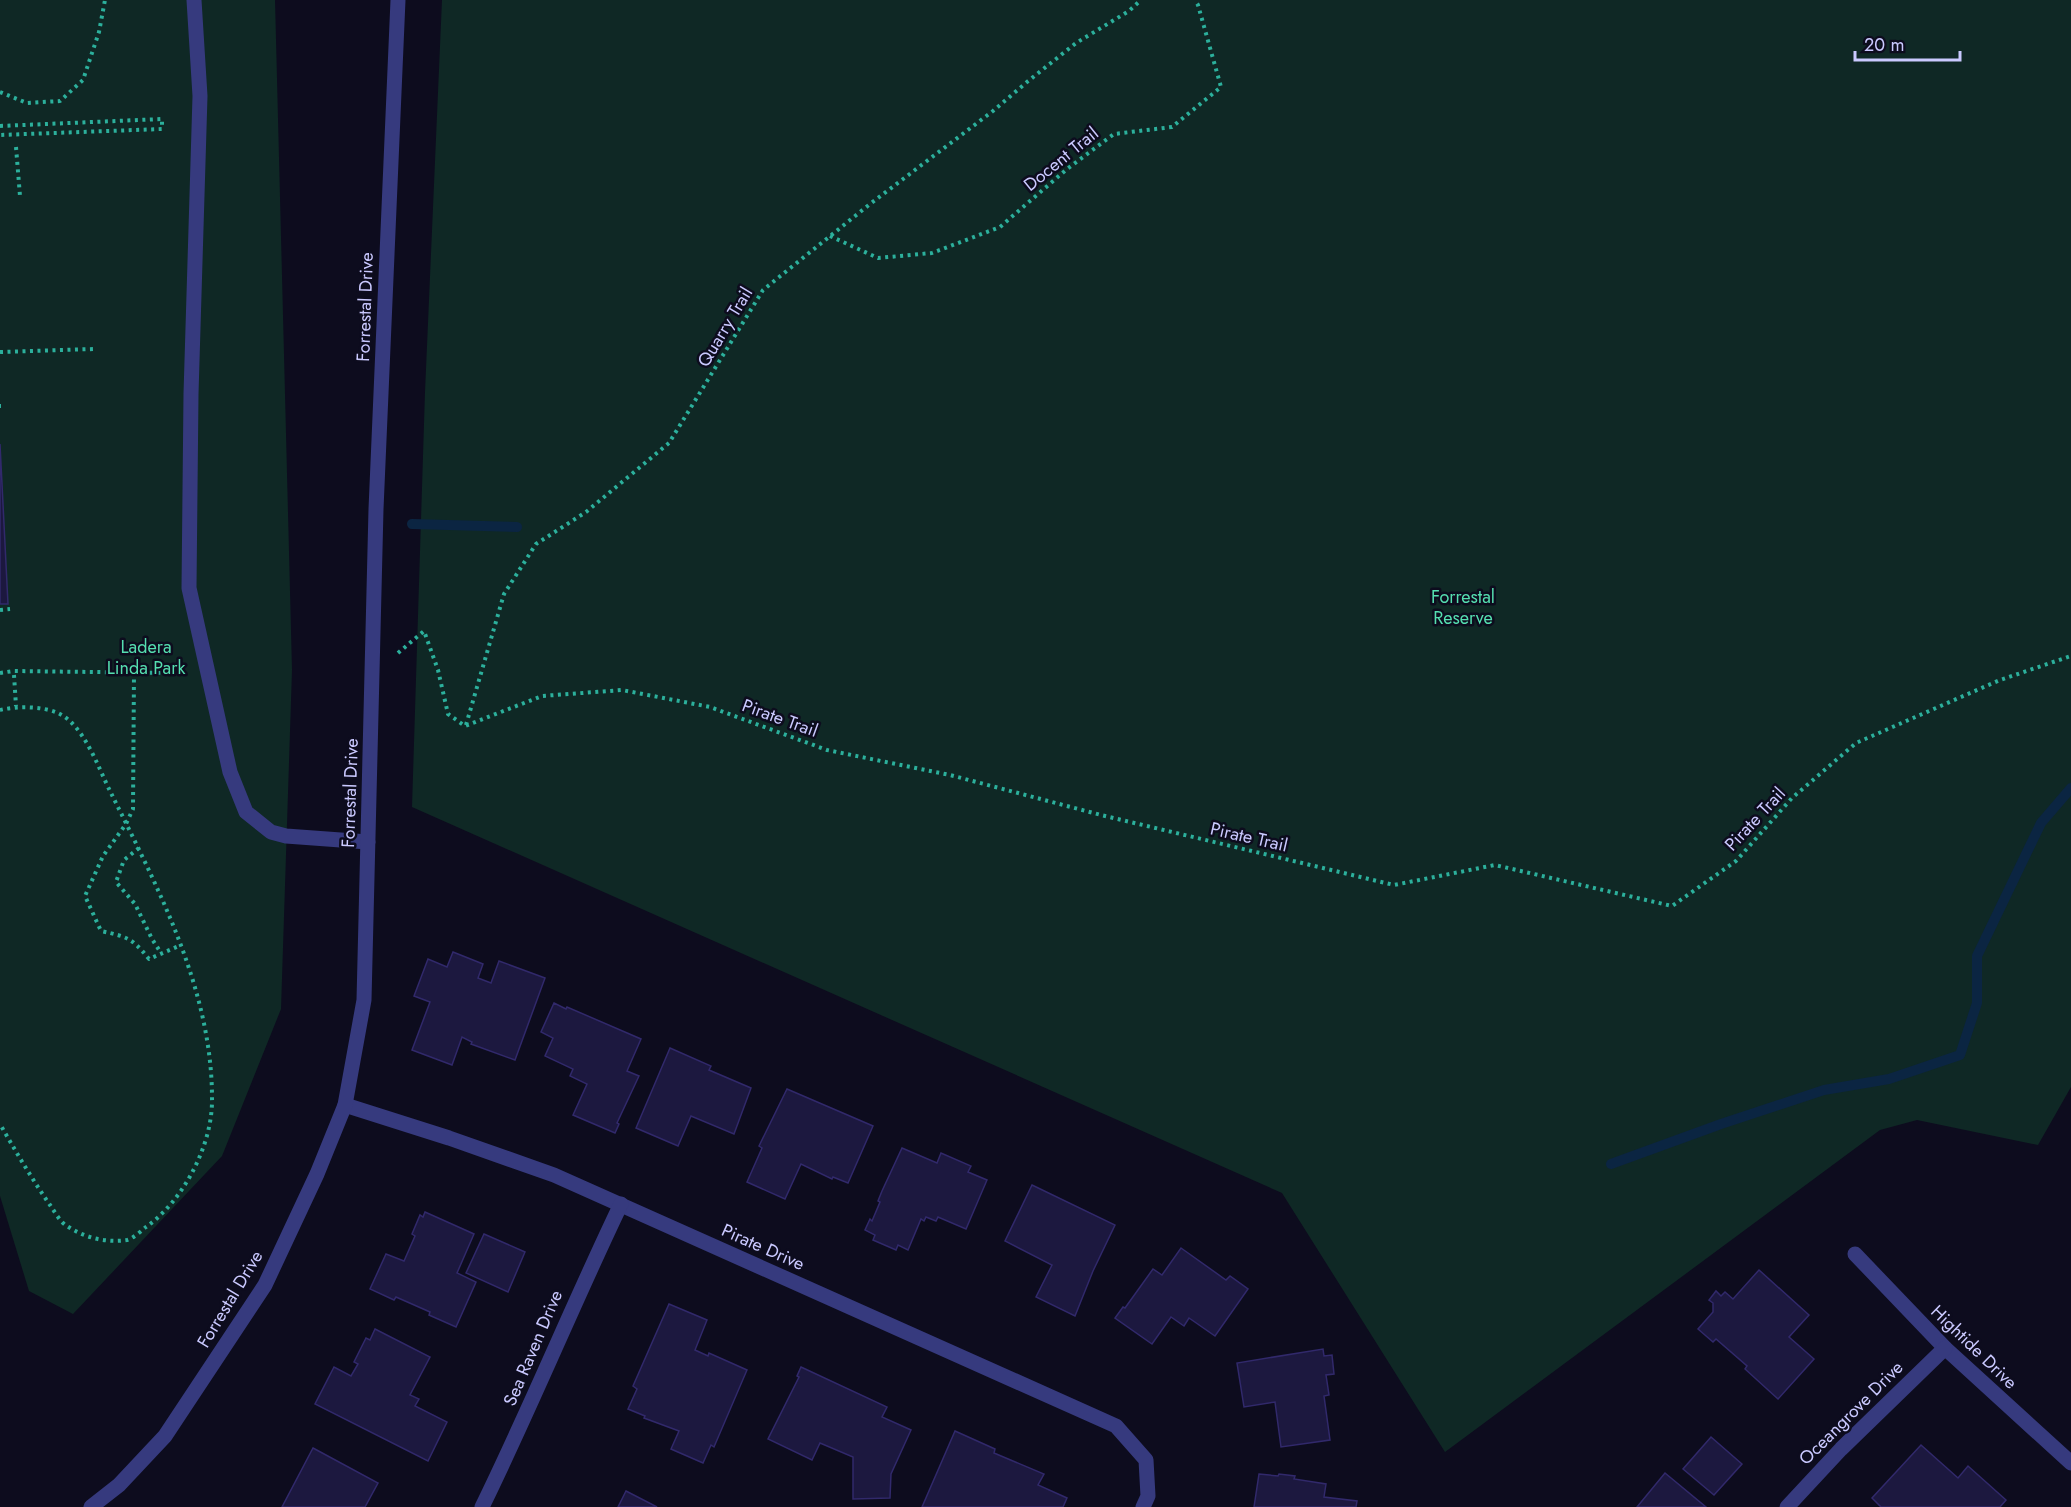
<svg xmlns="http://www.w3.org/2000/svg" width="2071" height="1507" viewBox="0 0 2071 1507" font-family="Jost,sans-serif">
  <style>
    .green { fill: #0f2825 }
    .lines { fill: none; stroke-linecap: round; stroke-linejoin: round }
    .stream { stroke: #0b2542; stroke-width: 10 }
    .building { fill: #1c183f; stroke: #31296b; stroke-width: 1.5 }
    .path { stroke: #2cb09c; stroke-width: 4; stroke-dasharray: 3 4.5; stroke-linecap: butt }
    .minor { stroke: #363a7e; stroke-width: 15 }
    .labels { text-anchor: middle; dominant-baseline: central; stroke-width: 5; stroke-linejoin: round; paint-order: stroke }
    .street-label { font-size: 18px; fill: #cac9ff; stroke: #0d0c1e }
    .park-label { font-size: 18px; fill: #55dfb0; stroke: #0d0c1e }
  </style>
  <rect width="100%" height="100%" fill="#0d0c1e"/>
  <g class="green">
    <polygon points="0,0 275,0 292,670 281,1009 222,1156 73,1314 29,1291 0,1196"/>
    <polygon points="442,0 2071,0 2071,1087 2038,1145 1917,1120 1880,1130 1445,1452 1282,1193 412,807 425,392"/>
  </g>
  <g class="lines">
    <g class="stream">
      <polyline points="412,524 517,527"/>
      <polyline points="1611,1164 1721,1124 1824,1090 1889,1079 1960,1055 1977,1003 1977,956 2041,823 2071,788"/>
    </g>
  </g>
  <g class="building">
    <polygon points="0,444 8,604 0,604"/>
    <polygon points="453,952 483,964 478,978 491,983 499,961 545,978 515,1060 471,1044 472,1042 462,1037 452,1065 412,1050 430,1002 414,996 428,959 447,967"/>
    <polygon points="554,1003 566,1009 567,1007 641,1039 627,1071 639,1076 617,1123 619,1124 615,1133 573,1115 587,1084 570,1076 573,1069 545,1056 553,1038 541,1032"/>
    <polygon points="670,1048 711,1066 709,1070 751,1088 734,1134 691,1116 678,1146 636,1128"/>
    <polygon points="787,1089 873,1126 848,1183 833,1177 832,1179 801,1164 785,1199 747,1182 762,1148 759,1146"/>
    <polygon points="902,1148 937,1163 941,1153 971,1166 968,1172 987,1180 966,1229 938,1217 936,1221 926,1217 924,1221 921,1219 908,1250 898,1245 896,1250 873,1240 875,1235 865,1230 870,1219 872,1221 880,1202 878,1201 882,1191"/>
    <polygon points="1032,1185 1115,1225 1093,1271 1075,1316 1036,1297 1052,1265 1005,1241"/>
    <polygon points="425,1212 474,1234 457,1273 476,1282 456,1327 429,1315 430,1312 396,1297 394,1300 370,1289 386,1254 404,1261 415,1236 412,1234 420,1215 423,1217"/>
    <polygon points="484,1234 525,1252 508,1292 466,1273"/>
    <polygon points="1181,1248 1226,1280 1230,1276 1248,1289 1215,1336 1189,1318 1184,1326 1171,1317 1152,1344 1115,1318 1123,1307 1125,1308 1153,1269 1162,1275"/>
    <polygon points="1759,1270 1809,1315 1789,1337 1814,1359 1778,1399 1745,1369 1747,1366 1716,1339 1713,1342 1698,1329 1713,1312 1713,1303 1709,1300 1716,1291 1721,1296 1725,1292 1733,1299"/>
    <polygon points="669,1304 707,1320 695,1350 708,1356 709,1353 747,1370 714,1447 711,1445 703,1463 671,1449 679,1431 644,1418 645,1416 628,1409 637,1389 633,1386"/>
    <polygon points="375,1329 430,1357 410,1395 419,1399 415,1406 447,1422 428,1461 315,1404 334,1367 351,1376 358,1364 354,1362 366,1338 370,1340"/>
    <polygon points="1323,1349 1324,1356 1332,1355 1334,1374 1326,1375 1329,1395 1324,1396 1330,1440 1281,1447 1275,1402 1244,1407 1237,1363"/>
    <polygon points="801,1367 887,1407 882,1417 911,1430 891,1474 890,1498 853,1499 853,1457 820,1443 812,1460 768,1439 799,1377 797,1376"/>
    <polygon points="955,1431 995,1449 994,1453 1044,1474 1038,1485 1067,1498 1063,1507 922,1507"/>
    <polygon points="1711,1437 1742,1464 1714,1495 1683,1469"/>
    <polygon points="1921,1445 1958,1478 1968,1466 2006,1500 2000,1507 1881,1507 1872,1498"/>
    <polygon points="313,1448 378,1483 365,1507 282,1507"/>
    <polygon points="1665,1473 1706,1507 1637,1507"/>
    <polygon points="1259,1474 1278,1476 1279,1474 1295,1476 1294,1479 1326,1484 1324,1497 1357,1501 1356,1507 1254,1507"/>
    <polygon points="626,1491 657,1507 618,1507"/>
  </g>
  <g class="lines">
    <g class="path">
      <polyline points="0,92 27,103 60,101 83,80 99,32 105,0"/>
      <polyline points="0,126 162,119 162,129 0,135"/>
      <polyline points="16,147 20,196"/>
      <polyline points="830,236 878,258 932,253 1000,227 1067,169 1114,134 1172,127 1221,87 1198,5 1195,0"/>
      <polyline points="0,352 94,349"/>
      <polyline points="0,406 1,406"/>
      <polyline points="0,610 10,609"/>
      <polyline points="398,653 424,631 438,670 448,714 465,726 542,696 622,690 710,707 827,750 950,775 1101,815 1394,885 1495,865 1672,906 1736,861 1792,798 1856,743 2000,680 2071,656"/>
      <path d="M134,672L133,809L126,824L103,856L85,896L101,931C128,937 132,938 149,959L181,945"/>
      <polyline points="0,673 13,671 172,673"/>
      <polyline points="14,675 16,706"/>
      <path d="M0,710C17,706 41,706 58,713C84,725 98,767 110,791C157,886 212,989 212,1098C213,1145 183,1201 146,1227C141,1231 134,1238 127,1240C106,1243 85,1238 67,1226C60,1222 55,1212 50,1205C32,1179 16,1152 0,1124"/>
      <polyline points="466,725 504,594 536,544 586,512 669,443 763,290 870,204 993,111 1027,82 1076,43 1129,11 1141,0"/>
      <polyline points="139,848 124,860 116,882 135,904 152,939 161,953"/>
    </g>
    <g class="minor">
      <polyline points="194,0 200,96 191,394 189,588 230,772 246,812 271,832 286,836 368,842"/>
      <polyline points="345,1105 449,1138 554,1175 1116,1426 1146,1460 1148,1496 1143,1507"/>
      <polyline points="1855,1254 1945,1348 2071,1463"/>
      <polyline points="91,1507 119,1485 165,1436 265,1285 317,1174 345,1105 364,1000 376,509 398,0"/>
      <path d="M482,1507C531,1407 573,1304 621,1204"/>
      <polyline points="1787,1507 1841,1449 1945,1348"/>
    </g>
  </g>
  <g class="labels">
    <g class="street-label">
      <text transform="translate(1061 159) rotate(-39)">Docent Trail</text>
      <text transform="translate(365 307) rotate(-88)">Forrestal Drive</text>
      <text transform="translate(725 327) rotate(-59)">Quarry Trail</text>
      <text transform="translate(780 718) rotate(20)">Pirate Trail</text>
      <text transform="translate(350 793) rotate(-88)">Forrestal Drive</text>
      <text transform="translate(1755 819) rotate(-47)">Pirate Trail</text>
      <text transform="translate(1249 837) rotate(13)">Pirate Trail</text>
      <text transform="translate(763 1247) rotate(24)">Pirate Drive</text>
      <text transform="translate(230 1299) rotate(-59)">Forrestal Drive</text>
      <text transform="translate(1974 1347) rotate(44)">Hightide Drive</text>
      <text transform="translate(533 1348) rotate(-67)">Sea Raven Drive</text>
      <text transform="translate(1851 1413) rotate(-45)">Oceangrove Drive</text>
    </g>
    <g class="park-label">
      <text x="1463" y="597">Forrestal<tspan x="1463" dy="21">Reserve</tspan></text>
      <text x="146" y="647">Ladera<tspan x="146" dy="21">Linda Park</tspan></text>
    </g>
  </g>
  <path d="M1855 51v9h105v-9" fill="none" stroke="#cac9ff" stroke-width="3"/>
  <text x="1864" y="51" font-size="18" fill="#cac9ff" stroke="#0d0c1e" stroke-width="4.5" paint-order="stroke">20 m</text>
</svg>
